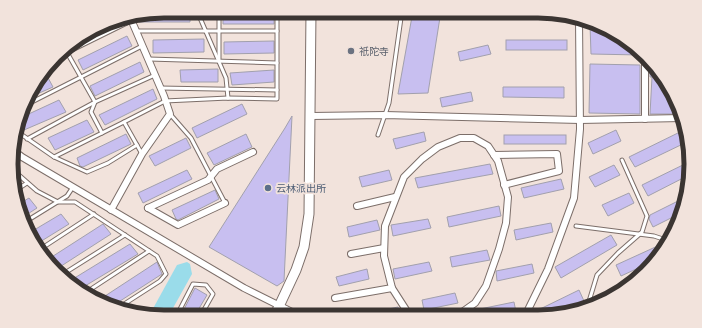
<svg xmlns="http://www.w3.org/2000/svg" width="702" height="328" viewBox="0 0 702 328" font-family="'Times New Roman','Noto Sans SC',serif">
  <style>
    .water { fill: #9adcea }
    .building { fill: #c8bff0; stroke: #a2a0ad }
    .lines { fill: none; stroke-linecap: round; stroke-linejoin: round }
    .lane-casing { stroke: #7c6e69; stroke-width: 5 }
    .street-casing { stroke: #7c6e69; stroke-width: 8 }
    .secondary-casing { stroke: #7c6e69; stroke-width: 11 }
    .lane { stroke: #fff; stroke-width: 3 }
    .street { stroke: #fff; stroke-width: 6 }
    .secondary { stroke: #fff; stroke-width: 9 }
    .worship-dot { fill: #6b7280; stroke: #f2e3dc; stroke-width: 1.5 }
    .service-dot { fill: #5c6f8a; stroke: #f2e3dc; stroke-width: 1.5 }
    .labels { text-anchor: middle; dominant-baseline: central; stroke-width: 3.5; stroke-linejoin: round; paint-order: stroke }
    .worship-label { font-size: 10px; fill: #5b616d; stroke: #f2e3dc; text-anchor: start }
    .service-label { font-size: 10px; fill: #4e5e75; stroke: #f2e3dc; text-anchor: start }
    .rim { fill: none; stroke: #3b3532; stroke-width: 5 }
  </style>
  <rect width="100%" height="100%" fill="#f2e3dc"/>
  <polygon class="water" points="187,262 190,264 192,274 168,317 150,314 177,265"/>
  <g class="building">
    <polygon points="164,11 190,11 190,22 139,22 139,15"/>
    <polygon points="274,11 274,24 223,24 223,12"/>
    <polygon points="413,11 441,11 428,93 398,94"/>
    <polygon points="590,25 600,25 641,53 640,55 591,54"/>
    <polygon points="127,36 132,46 83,70 78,60"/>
    <polygon points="204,39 204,52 153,53 153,40"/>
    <rect x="506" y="40" width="61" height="10"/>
    <polygon points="274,41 274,53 224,54 224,42"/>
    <polygon points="488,45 491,54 460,61 458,52"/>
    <polygon points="140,62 144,72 95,96 90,86"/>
    <polygon points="590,64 640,65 640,114 589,113"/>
    <polygon points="650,66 653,66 679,105 681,114 650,114 652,77 650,77"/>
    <polygon points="218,69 218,82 181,82 180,70"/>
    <polygon points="274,70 274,82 232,85 230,73"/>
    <polygon points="46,74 53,87 28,98 31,88 40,77"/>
    <polygon points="503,87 564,87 564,98 503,97"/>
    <polygon points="153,89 157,99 105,125 99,115"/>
    <polygon points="471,92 473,101 442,107 440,98"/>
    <polygon points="59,100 66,112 24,130 19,120 20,118"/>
    <polygon points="242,104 247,114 197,138 192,128"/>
    <polygon points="292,116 284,281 277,286 209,247 285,128"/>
    <polygon points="87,120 94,132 55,150 48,138"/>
    <polygon points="616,130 621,141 593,154 588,143"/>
    <polygon points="684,130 687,142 635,167 629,157"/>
    <polygon points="424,132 426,141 396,149 393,139"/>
    <polygon points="126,134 131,144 83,167 80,166 77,158"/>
    <polygon points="246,134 252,147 214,165 207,153"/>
    <rect x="504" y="135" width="62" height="9"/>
    <polygon points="186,138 191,148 155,166 149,156"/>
    <polygon points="691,161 689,175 648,196 642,185"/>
    <polygon points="490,164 493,174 460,180 418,188 415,178"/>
    <polygon points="614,165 620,175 595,187 589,177"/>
    <polygon points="187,170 192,179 143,203 138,193"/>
    <polygon points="389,170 392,180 362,187 359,177"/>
    <polygon points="13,174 20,182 13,186 12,184"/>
    <polygon points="561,179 564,189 524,198 521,188"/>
    <polygon points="215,190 219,199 178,220 176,219 172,210"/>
    <polygon points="629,193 634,203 608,216 602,205"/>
    <polygon points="29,198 37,208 23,217 19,204"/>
    <polygon points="684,198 681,213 653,227 649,219 650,215"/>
    <polygon points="499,206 501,216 449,227 447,217"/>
    <polygon points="61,214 69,224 35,245 31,240 29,233"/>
    <polygon points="428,219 431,228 393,236 391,225"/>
    <polygon points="377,220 380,230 349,237 347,227"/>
    <polygon points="551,223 553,232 516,240 514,230"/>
    <polygon points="103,224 111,234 55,270 47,260"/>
    <polygon points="611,235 617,245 561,278 555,267"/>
    <polygon points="130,244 138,254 80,289 68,282"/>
    <polygon points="662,244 664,248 658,259 621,276 616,265"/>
    <polygon points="487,250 490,260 452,267 450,257"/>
    <polygon points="157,262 162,274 117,303 116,302 110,306 106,305 96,300 104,295 105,296"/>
    <polygon points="429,262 432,271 395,279 393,269"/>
    <polygon points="532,264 534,273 497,281 496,271"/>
    <polygon points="367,269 369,279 339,286 336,277"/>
    <polygon points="195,288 207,295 194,317 180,317"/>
    <polygon points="579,290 584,301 554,316 540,316 538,310"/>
    <polygon points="455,293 458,303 424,310 422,300"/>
    <polygon points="514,302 516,312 499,316 477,316 475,310"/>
    <polygon points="398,307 400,316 365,316 365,314"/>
    <polygon points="217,309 231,317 213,317"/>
  </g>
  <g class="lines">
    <defs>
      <g id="lane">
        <polyline points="197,11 226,78 228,98"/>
        <polyline points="136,31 277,31 277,11"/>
        <polyline points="61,52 69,56 95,102 91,112 102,133"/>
        <polyline points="56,58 131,21"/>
        <polyline points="149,59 277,63"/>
        <polyline points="219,60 219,11"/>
        <polyline points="160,88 277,90"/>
        <polyline points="24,106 142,46"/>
        <polyline points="170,114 191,138 225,203"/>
        <polyline points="124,122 165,101 228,98 277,99 277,31"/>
        <polyline points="15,130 54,157 87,172 108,163 137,145"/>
        <polyline points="378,135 389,103 402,11"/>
        <polyline points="27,139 95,102 155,75"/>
        <polyline points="54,157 124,122 142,154"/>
        <polyline points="13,170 37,191 58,202 75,202 157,256 166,274 160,281 118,308"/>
        <polyline points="15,191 27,183"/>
        <polyline points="25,222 67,196 73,187"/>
        <polyline points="576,226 654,236 669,241"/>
        <polyline points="39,250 94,214"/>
        <polyline points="60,276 125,235"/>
        <polyline points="85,293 149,251"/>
        <polyline points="587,308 597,275 618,253 642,232 647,216 622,160"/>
        <polyline points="176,317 193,284 206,285 213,294 200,317"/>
      </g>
      <g id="street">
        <polyline points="645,55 645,119"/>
        <polyline points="311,116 385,115 580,120 682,118"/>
        <polyline points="13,150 22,157 244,288 302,317"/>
        <polyline points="494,155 557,154 559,171 504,185"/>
        <polyline points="357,206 395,197"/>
        <polyline points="148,208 208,180 217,169 253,152"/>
        <polyline points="148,208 178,225 225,203"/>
        <polyline points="111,210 142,154 170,114 164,96 130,17"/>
        <polyline points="351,254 384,248"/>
        <polyline points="392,288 410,316"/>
        <polyline points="335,298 392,288 384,256 385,226 404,177 422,159 438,147 460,138 474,138 488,146 498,161 508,197 506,223 499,249 486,286 475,303 458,315 453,316"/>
        <polyline points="525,316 548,269 574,198 580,129 579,19"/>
      </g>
      <polyline id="secondary" points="274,317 296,270 304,247 309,214 311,11"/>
    </defs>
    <use href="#lane" class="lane-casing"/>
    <use href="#street" class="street-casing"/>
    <use href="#secondary" class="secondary-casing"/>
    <use href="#lane" class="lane"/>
    <use href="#street" class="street"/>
    <use href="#secondary" class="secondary"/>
  </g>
  <circle class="worship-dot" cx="351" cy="51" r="4"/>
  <circle class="service-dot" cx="268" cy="188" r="4"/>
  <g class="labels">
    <g class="worship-label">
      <text x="359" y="51">祇陀寺</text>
    </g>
    <g class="service-label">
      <text x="276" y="188">云林派出所</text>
    </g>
  </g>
  <path d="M0 0H702V328H0ZM164 18H538A146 146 0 0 1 684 164V164A146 146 0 0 1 538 310H164A146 146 0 0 1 18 164V164A146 146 0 0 1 164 18Z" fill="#f2e3dc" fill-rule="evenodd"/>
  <path class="rim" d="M164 18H538A146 146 0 0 1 684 164V164A146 146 0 0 1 538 310H164A146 146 0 0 1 18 164V164A146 146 0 0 1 164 18Z"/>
</svg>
